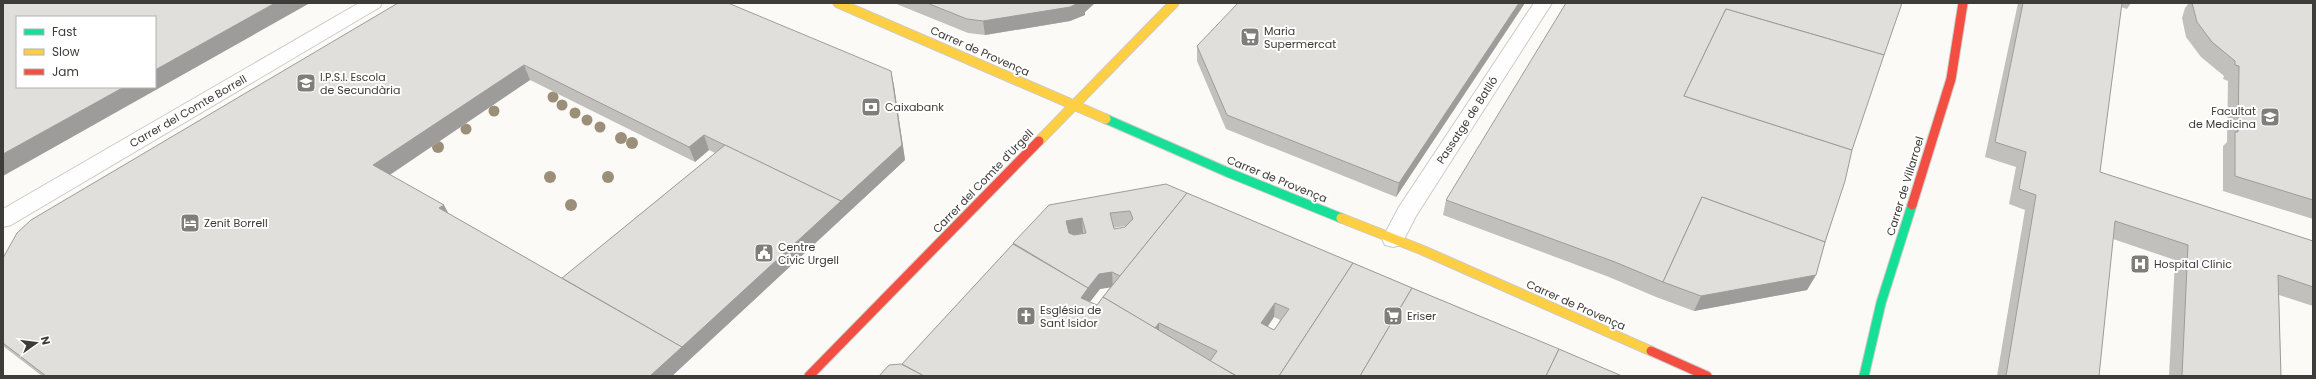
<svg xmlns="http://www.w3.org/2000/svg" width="2316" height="379" viewBox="0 0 2316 379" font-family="Poppins,sans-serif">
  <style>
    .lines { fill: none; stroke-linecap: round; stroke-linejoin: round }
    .street-casing { stroke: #cccac7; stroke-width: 2 }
    .fast-casing { stroke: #cccac7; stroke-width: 11 }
    .slow-casing { stroke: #cccac7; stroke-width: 11 }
    .jam-casing { stroke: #cccac7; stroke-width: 11 }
    .street { fill: #fffefe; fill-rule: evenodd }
    .fast { stroke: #16e098; stroke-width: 9 }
    .slow { stroke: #ffcf43; stroke-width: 9 }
    .jam { stroke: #f24e42; stroke-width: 9 }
    .tree { fill: #9b8f79 }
    .wall { fill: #c2c0bd; fill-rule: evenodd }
    .shaded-wall { fill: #9e9c9a }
    .building { fill: #e1dfdc; stroke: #9e9c9a; fill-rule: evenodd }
    .labels { text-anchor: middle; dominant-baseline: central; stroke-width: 4; stroke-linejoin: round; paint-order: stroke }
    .poi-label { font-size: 11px; fill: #3e3c38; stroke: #fff; text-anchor: start }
    .street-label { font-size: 11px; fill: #3e3c38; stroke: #fff }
  </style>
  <rect width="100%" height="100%" fill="#fcfaf7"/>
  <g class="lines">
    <defs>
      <g id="street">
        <polygon points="359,3 382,3 380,7 11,225 3,227 3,209"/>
        <polygon points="1534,3 1552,3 1416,216 1401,245 1393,247 1385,245 1382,239 1399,207"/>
      </g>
      <g id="fast">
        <polyline points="1106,119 1227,172 1341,218"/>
        <polyline points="1864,376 1881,303 1912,205"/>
      </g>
      <g id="slow">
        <polyline points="838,3 1106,119"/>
        <polyline points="1039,141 1174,3"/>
        <polyline points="1341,218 1422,250 1651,351"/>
      </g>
      <g id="jam">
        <polyline points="1912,205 1951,79 1963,3"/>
        <polyline points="1651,351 1707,376"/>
        <polyline points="809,376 1039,141"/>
      </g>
    </defs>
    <use href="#street" class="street-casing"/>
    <use href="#fast" class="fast-casing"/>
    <use href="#slow" class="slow-casing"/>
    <use href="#jam" class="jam-casing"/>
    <use href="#street" class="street"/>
    <use href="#fast" class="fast"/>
    <use href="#slow" class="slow"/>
    <use href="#jam" class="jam"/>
  </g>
  <g class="tree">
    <circle cx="553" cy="97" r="5.5"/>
    <circle cx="562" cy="105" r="5.5"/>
    <circle cx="494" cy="111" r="5.5"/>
    <circle cx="575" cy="113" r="5.5"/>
    <circle cx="587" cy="120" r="5.5"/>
    <circle cx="600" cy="127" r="5.5"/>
    <circle cx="466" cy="129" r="5.5"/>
    <circle cx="621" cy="138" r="6"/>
    <circle cx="632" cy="143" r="6"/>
    <circle cx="438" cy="147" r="6"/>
    <circle cx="550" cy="177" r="6"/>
    <circle cx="608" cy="177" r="6"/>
    <circle cx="571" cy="205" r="6"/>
  </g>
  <g class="wall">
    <path d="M398,3L891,71L894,86L905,160L672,376H42L3,346V258ZM530,80L695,162L709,150L715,153L562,278L449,214L390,175Z"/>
    <polygon points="894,3 1095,3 1085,12 1085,15 1070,21 985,35 968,33"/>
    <polygon points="1525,3 1396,197 1226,129 1197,61 1197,46"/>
    <polygon points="2018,3 2131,3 2127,9 2121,7 2100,172 2313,241 2313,306 2279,295 2281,376 2169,376 2175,260 2113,239 2099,376 1997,376 2025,210 2009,204 2016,167 1985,157"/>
    <polygon points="2189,3 2313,3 2313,219 2223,191 2223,146 2227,142 2228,81 2223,79 2224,76 2201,57 2186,37 2182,18 2185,8"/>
    <polygon points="1852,150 1816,275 1807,290 1694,311 1656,297 1609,277 1443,215 1446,200"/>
    <path d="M1187,193L1622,376L902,364L1049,205ZM1125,226V227L1114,229L1113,228ZM1110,287L1097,305L1090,302L1100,289ZM1274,317L1280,320L1274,330L1268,327Z"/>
  </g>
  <g class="shaded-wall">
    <polygon points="275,3 310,3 3,176 3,154 124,87 155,87 155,70"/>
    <polygon points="1078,3 1095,3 1085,12 1085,15 1070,21 985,35 983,21"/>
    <polygon points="1519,3 1525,3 1396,197 1399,183"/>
    <polygon points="524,65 530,80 382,180 373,165"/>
    <polygon points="891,71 894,86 905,160 672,376 650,376 841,201"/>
    <polygon points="704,135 709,150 695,162 689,147"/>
    <polygon points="444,205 452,220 439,208"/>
    <polygon points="1082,218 1083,233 1067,236 1066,221"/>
    <polygon points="1112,272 1113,287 1100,289 1089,303 1081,298 1088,288 1099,274"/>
    <polygon points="1816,275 1807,290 1694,311 1701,296"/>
    <polygon points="1275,303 1274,317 1259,338 1261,323"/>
    <polygon points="1159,323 1159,338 1155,328"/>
  </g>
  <g class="building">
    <polygon points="3,3 275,3 155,70 155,17 17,17 17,87 124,87 3,154"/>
    <polygon points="398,3 728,3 891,71 902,145 841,201 704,135 689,147 524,65 373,165 444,205 439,208 682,347 650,376 46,376 3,343 3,258 17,233 31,220"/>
    <polygon points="927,3 1078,3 1070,7 983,21 967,19"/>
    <polygon points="1238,3 1519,3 1399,183 1227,115 1197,46"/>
    <polygon points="1566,3 1902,3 1884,55 1726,9 1684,96 1852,150 1845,181 1825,242 1702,197 1663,282 1615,262 1446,200"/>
    <polygon points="2023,3 2122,3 2100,172 2313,241 2313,287 2278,275 2281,376 2182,376 2188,245 2115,221 2099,376 2006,376 2036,195 2019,189 2026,152 1995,142"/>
    <polygon points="2192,3 2313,3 2313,200 2235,176 2235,132 2238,132 2239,66 2235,65 2235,61 2212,42 2197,22"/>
    <polygon points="1726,9 1884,55 1852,150 1684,96"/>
    <polygon points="725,145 841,201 682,347 562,278"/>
    <path d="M1166,184L1187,193L1120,276L1112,272L1099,274L1088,288L1013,243L1049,205ZM1130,211L1133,219L1125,227L1114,229L1110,213ZM1082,218L1086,233L1074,235L1069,233L1066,221Z"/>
    <path d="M1187,193L1353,263L1279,376H1237L1210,361L1217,351L1159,323L1155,328L1103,297ZM1275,303L1289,309L1274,330L1261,323Z"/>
    <polygon points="1702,197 1825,242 1816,275 1701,296 1663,282"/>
    <polygon points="1013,244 1088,288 1081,298 1097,305 1103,297 1236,376 924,376 902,364"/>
    <polygon points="1353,263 1412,288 1360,376 1279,376"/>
    <polygon points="1412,288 1559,349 1546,376 1360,376"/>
    <polygon points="1559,349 1622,376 1546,376"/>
    <polygon points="901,364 924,376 879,376 889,365"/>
  </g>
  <defs>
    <symbol id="supermarket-square" viewBox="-11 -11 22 22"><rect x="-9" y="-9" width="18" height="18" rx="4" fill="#807e7b" stroke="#fff"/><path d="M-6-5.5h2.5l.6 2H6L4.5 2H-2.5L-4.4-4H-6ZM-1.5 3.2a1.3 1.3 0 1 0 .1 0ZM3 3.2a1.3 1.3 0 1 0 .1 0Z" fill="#fff"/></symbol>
    <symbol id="school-square" viewBox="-11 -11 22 22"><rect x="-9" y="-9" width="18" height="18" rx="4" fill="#807e7b" stroke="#fff"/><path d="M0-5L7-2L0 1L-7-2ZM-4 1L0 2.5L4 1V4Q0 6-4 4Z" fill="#fff"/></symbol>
    <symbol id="bank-square" viewBox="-11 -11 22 22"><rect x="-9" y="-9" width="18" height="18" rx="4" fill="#807e7b" stroke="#fff"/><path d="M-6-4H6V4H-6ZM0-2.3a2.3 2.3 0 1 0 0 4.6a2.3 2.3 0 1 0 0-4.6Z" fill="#fff"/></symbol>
    <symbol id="university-square" viewBox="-11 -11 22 22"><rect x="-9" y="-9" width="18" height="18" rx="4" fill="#807e7b" stroke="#fff"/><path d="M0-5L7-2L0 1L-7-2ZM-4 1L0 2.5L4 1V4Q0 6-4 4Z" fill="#fff"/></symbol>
    <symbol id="hotel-square" viewBox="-11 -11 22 22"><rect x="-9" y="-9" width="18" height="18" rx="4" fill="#807e7b" stroke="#fff"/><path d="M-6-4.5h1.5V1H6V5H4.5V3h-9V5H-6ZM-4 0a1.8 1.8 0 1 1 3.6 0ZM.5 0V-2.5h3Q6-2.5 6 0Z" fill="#fff"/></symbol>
    <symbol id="civic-square" viewBox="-11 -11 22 22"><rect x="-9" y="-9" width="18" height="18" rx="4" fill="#807e7b" stroke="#fff"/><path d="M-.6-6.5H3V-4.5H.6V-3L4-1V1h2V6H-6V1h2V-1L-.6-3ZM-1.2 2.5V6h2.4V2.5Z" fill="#fff"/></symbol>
    <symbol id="hospital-square" viewBox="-11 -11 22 22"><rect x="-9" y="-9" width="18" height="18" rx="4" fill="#807e7b" stroke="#fff"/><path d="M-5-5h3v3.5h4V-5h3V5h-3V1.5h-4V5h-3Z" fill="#fff"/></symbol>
    <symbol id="church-square" viewBox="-11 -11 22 22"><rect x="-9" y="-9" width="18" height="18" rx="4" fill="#807e7b" stroke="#fff"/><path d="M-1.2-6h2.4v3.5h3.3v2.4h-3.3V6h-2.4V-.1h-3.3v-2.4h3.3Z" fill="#fff"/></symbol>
  </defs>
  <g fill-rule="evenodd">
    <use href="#supermarket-square" x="1239" y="26" width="22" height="22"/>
    <use href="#school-square" x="295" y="72" width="22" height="22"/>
    <use href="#bank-square" x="860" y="96" width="22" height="22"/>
    <use href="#university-square" x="2259" y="106" width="22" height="22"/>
    <use href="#hotel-square" x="179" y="212" width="22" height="22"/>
    <use href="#civic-square" x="753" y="242" width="22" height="22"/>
    <use href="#hospital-square" x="2129" y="253" width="22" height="22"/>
    <use href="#church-square" x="1015" y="305" width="22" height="22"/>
    <use href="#supermarket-square" x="1382" y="305" width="22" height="22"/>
  </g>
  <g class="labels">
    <g class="poi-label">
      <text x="1264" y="31">Maria<tspan x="1264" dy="13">Supermercat</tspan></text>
      <text x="320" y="77">I.P.S.I. Escola<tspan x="320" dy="13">de Secundària</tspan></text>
      <text x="885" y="107">Caixabank</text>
      <text x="2256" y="111" text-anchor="end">Facultat<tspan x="2256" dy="13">de Medicina</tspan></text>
      <text x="204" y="223">Zenit Borrell</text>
      <text x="778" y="247">Centre<tspan x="778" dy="13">Cívic Urgell</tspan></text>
      <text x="2154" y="264">Hospital Clínic</text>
      <text x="1040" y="310">Església de<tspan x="1040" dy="13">Sant Isidor</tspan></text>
      <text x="1407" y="316">Eriser</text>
    </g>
    <g class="street-label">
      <text transform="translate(980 51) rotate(24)">Carrer de Provença</text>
      <text transform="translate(188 111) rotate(-30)">Carrer del Comte Borrell</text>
      <text transform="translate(1467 120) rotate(-57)">Passatge de Batlló</text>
      <text transform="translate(1277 179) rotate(22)">Carrer de Provença</text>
      <text transform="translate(983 181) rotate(-46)">Carrer del Comte d'Urgell</text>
      <text transform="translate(1905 186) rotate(-73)">Carrer de Villarroel</text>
      <text transform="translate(1576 305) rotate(24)">Carrer de Provença</text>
    </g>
  </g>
  <rect width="2316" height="379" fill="none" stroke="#3e3c38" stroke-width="8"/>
  <rect x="16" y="16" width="140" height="72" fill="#ffffff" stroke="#b2b1af"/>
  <rect x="24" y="29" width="20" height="6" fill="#16e098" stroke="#b2b1af"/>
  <text x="52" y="36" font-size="12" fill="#3e3c38">Fast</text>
  <rect x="24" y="49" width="20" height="6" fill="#ffcf43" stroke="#b2b1af"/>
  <text x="52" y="56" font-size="12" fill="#3e3c38">Slow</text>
  <rect x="24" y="69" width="20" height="6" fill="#f24e42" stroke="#b2b1af"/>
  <text x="52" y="76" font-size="12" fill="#3e3c38">Jam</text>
  <g transform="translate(36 343) rotate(76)" stroke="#ffffff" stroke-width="3" paint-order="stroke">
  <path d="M0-3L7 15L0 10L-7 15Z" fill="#3e3c38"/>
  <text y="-6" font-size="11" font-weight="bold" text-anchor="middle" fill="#3e3c38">N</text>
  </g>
</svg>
